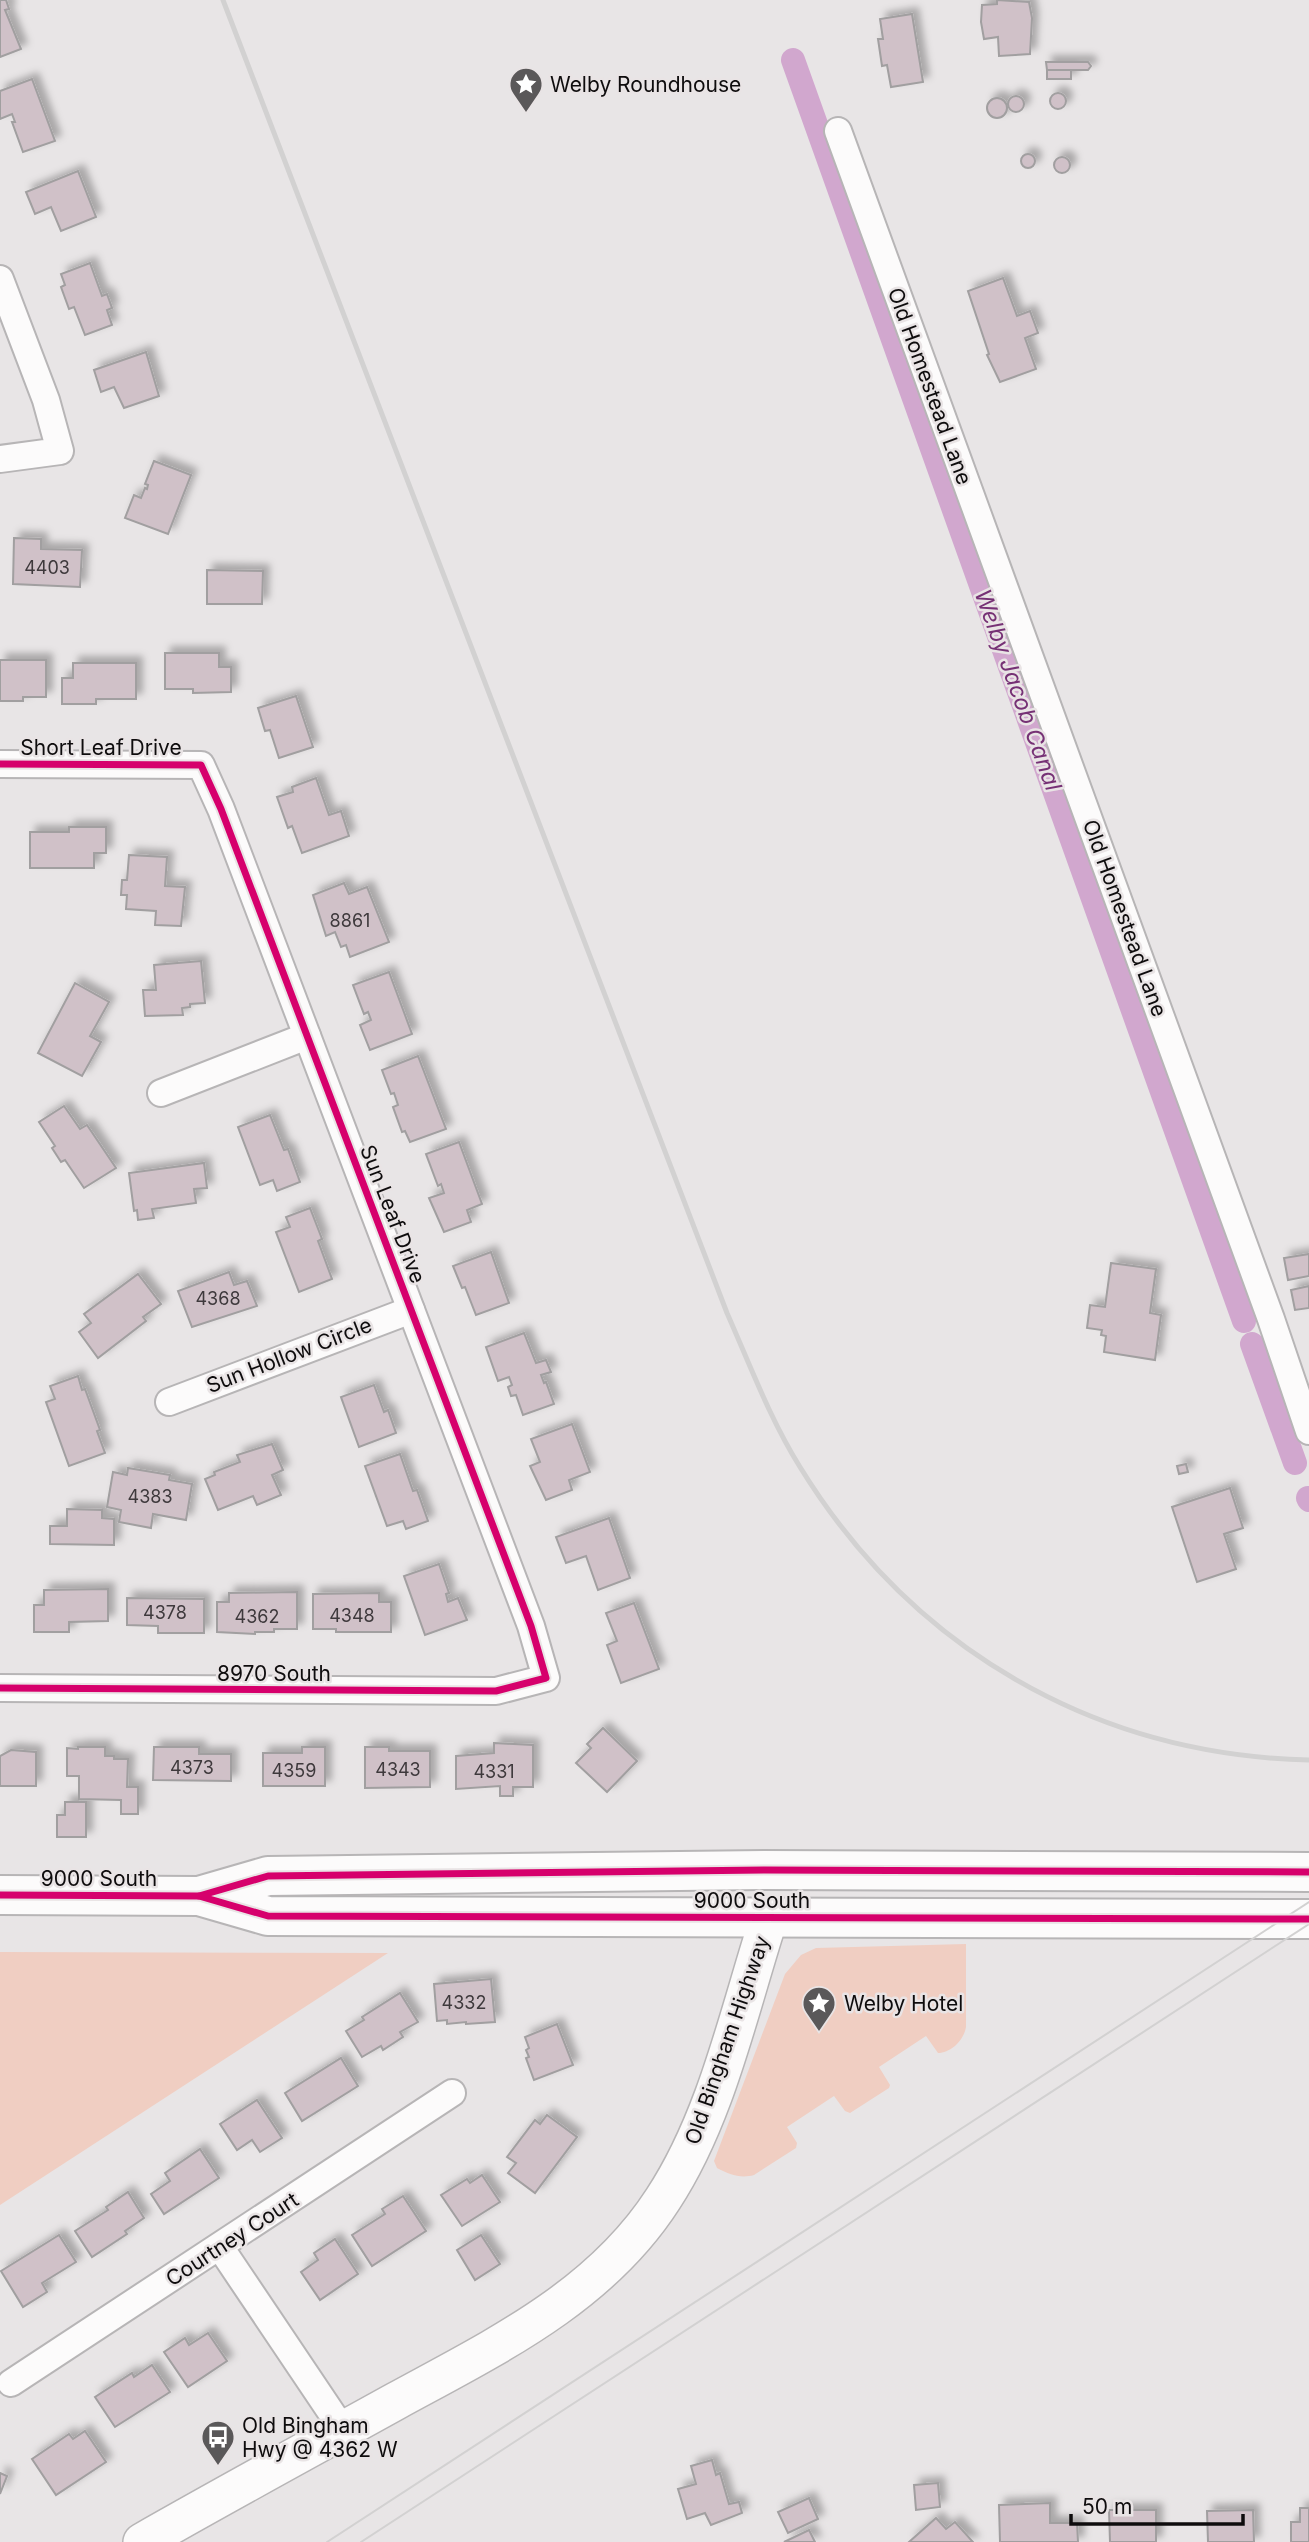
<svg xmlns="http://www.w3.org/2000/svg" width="1309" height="2542" viewBox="0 0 1309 2542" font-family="Inter,sans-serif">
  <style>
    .green { fill: #f0cec2 }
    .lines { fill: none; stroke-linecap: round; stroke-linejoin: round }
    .canal { stroke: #d1a7ce; stroke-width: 24 }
    .building { fill: #d0c1c8; stroke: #a19fa0; stroke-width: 2; filter: url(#shadow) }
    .minor-casing { stroke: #b7b5b6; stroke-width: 30 }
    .secondary-casing { stroke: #b7b5b6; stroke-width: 40 }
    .primary-casing { stroke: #b7b5b6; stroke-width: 42 }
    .minor { stroke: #fcfbfb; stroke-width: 26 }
    .secondary { stroke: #fcfbfb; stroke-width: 37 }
    .primary { stroke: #fcfbfb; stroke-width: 38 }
    .tram { stroke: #d2d1d1; stroke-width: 2 }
    .rail { stroke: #d2d1d1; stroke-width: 5 }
    .cycleway-casing { stroke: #e9e4e5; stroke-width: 11 }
    .cycleway { stroke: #d6006c; stroke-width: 7 }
    .labels { text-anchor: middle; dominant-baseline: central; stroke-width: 5; stroke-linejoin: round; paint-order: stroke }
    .number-label { font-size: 18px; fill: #3e393c }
    .poi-label { font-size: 21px; fill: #0e0c0d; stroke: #e9e4e5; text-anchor: start }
    .street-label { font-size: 21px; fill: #0e0c0d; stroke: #e9e4e5 }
    .water-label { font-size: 23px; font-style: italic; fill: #763175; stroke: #e9e4e5 }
  </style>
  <defs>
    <filter id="shadow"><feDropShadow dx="6" dy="-6" stdDeviation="3.5" flood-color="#0004"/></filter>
  </defs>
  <rect width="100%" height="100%" fill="#e8e5e6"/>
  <g class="green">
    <path d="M966,1944V2027C964,2040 951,2053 938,2053L926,2036L879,2067L890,2085L889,2088L850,2113L845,2111L834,2096L787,2127L797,2143L796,2148L754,2175C740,2179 729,2174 717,2168L714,2161L785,1974L801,1955L816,1948Z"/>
    <polygon points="0,1952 388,1953 0,2205"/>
  </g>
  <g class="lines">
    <g class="canal">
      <polyline points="793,60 1244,1321"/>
      <polyline points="1252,1344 1295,1463"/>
      <polyline points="1308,1498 1309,1500"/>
    </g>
  </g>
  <g class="building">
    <polygon points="0,0 6,0 9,9 5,10 21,49 0,57"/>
    <polygon points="997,0 1029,2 1032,18 1030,54 999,56 998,37 984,39 981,22 982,5 997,4"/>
    <polygon points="912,14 923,82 891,87 887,65 882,66 878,39 883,39 880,19"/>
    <polygon points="1046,62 1088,62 1091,66 1088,70 1047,70"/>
    <rect x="1047" y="70" width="24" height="9"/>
    <polygon points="32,79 55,141 23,152 12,122 15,122 12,114 0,119 0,91"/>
    <circle cx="1058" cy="101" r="8"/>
    <circle cx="1016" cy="104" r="8"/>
    <circle cx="997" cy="108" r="10"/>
    <circle cx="1028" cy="161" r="7"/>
    <circle cx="1062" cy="165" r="8"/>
    <polygon points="78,171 96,217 61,231 51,207 35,214 26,192"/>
    <polygon points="90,263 102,296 107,294 112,308 107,310 112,325 85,335 74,307 69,309 61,287 65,285 61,274"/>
    <polygon points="1003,278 1017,316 1030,311 1038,333 1025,338 1036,369 1000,382 987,355 989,354 968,291"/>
    <polygon points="146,352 159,396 124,408 114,387 101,392 94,370"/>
    <polygon points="154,461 191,475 168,534 125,518 134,495 141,498 145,488 147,489 148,485 145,484"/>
    <polygon points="14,538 41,539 41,549 82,550 80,587 13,584"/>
    <polygon points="207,570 263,571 262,604 207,604"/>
    <polygon points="165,653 219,653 219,667 231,667 231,692 193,693 193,689 165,689"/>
    <polygon points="0,660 46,660 46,697 23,697 23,701 0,701"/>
    <polygon points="73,663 136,663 136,699 96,699 96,704 62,704 62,678 73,678"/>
    <polygon points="296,696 313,747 279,758 270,730 265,731 258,708"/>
    <polygon points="316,778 329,815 341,811 349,836 302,853 292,826 288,828 277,797 293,792 292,787"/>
    <polygon points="69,827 106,827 106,853 94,853 94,868 30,868 30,832 69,832"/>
    <polygon points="129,855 167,857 165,886 185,887 181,926 155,925 156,911 126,909 127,895 121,895 122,880 127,880"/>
    <polygon points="344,883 349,894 367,887 389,942 350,957 346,945 341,947 335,932 326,936 313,895"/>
    <polygon points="201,961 205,1003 190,1004 190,1007 182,1008 183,1015 145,1016 143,990 156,990 154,965"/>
    <polygon points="389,972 412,1034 370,1050 360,1025 371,1020 368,1012 364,1014 353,985"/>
    <polygon points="75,983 109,1002 90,1036 101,1042 82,1076 38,1053"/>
    <polygon points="418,1056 446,1129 410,1142 405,1131 402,1132 393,1107 398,1105 394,1093 391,1094 382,1070"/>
    <polygon points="64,1106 80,1129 87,1125 116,1168 84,1188 65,1160 61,1162 52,1148 55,1146 39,1122"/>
    <polygon points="270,1115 284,1150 288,1149 300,1182 277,1191 273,1180 260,1185 238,1127"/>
    <polygon points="459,1142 482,1204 467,1210 471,1222 444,1232 429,1198 444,1193 441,1184 438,1186 426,1154"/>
    <polygon points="204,1163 207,1188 194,1189 196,1203 152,1209 154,1218 138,1220 137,1210 134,1211 129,1173"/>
    <polygon points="310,1208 322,1239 318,1241 332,1279 299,1292 276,1232 290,1227 286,1217"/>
    <polygon points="491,1252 509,1303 476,1315 465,1287 462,1288 453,1266"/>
    <polygon points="1309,1254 1309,1276 1288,1280 1284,1258"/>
    <polygon points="1111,1263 1156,1269 1150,1313 1161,1315 1155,1360 1104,1352 1106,1336 1101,1335 1102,1330 1087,1328 1090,1305 1105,1307"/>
    <polygon points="229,1272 234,1285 247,1281 257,1306 192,1327 178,1291"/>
    <polygon points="138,1274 161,1304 143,1317 146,1321 98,1358 79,1332 91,1323 84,1314"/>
    <polygon points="1309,1286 1309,1308 1295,1310 1291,1290"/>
    <polygon points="524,1333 536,1363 546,1360 551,1372 541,1375 544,1383 546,1382 554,1404 523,1415 516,1395 511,1396 508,1387 512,1385 509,1377 498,1381 486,1347"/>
    <polygon points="78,1376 82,1390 85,1389 100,1430 97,1431 105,1453 69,1466 46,1402 55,1399 50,1386"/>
    <polygon points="374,1385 384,1412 388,1410 396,1433 359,1447 341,1397"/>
    <polygon points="572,1424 590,1472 569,1480 572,1490 546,1500 530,1466 540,1462 531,1439"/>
    <polygon points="272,1444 283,1470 272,1475 281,1495 257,1505 253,1496 218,1510 205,1479 215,1475 214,1472 240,1462 237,1455"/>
    <polygon points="400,1454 413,1491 417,1490 428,1521 406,1529 403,1521 387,1526 365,1466"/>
    <polygon points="1186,1464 1188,1472 1179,1474 1177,1466"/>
    <polygon points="128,1468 170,1475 169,1480 192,1484 186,1520 153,1514 151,1528 119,1522 121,1510 107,1507 113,1472 127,1475"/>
    <polygon points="1230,1488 1243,1528 1224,1534 1236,1569 1197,1582 1172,1507"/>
    <polygon points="67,1509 102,1510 102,1518 114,1519 114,1545 50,1544 50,1526 67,1526"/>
    <polygon points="609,1518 630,1578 598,1590 586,1556 566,1563 556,1537"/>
    <polygon points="439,1564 449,1593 446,1594 448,1602 458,1598 467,1620 425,1635 404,1576"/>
    <polygon points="108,1589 108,1621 69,1622 69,1632 34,1632 34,1605 44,1605 44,1590"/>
    <polygon points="297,1592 297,1629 274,1629 274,1632 255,1632 255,1634 217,1632 217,1602 229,1602 229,1593"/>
    <polygon points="379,1593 379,1602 391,1602 391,1632 336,1632 336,1629 313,1629 313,1594"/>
    <polygon points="127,1598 204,1599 204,1633 158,1633 158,1626 127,1625"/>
    <polygon points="634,1603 659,1669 621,1683 607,1645 617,1641 606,1613"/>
    <polygon points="603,1728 637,1761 607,1792 576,1763 591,1748 587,1744"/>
    <polygon points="494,1743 533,1745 533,1787 513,1787 513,1796 500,1796 500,1786 456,1789 456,1756 494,1753"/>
    <polygon points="78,1747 105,1747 105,1756 114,1756 114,1759 128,1759 127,1787 138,1787 138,1814 121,1814 121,1800 79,1799 79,1776 67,1776 67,1748 78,1749"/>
    <polygon points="154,1747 199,1747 199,1754 231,1754 231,1781 153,1780"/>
    <polygon points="302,1747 325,1747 325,1786 263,1786 263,1753 302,1753"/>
    <polygon points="365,1747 389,1747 389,1751 430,1751 430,1787 365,1788"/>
    <polygon points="11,1750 36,1752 36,1786 0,1786 0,1756"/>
    <polygon points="65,1802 86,1802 86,1837 57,1837 57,1815 65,1815"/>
    <polygon points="491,1979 495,2022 466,2024 466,2022 447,2024 447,2020 437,2021 434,1984"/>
    <polygon points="400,1993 418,2022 400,2032 403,2037 383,2050 381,2046 362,2057 346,2031 364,2020 362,2017"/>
    <polygon points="557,2024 573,2065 534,2080 526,2058 529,2057 526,2050 529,2048 525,2037"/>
    <polygon points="341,2058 358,2086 302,2121 285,2093"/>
    <polygon points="257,2100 282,2138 260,2152 252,2140 237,2150 220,2124"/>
    <polygon points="547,2115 577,2137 535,2193 508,2173 516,2163 507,2157 535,2120 540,2124"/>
    <polygon points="200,2149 219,2178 164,2214 151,2194 170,2181 165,2173"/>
    <polygon points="482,2175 500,2202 462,2226 441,2195 467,2179 470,2183"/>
    <polygon points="128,2192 144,2218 125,2231 127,2234 92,2257 75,2231 108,2210 106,2207"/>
    <polygon points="403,2196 426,2231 372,2266 352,2235 385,2214 382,2209"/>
    <polygon points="59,2235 76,2262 42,2283 47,2292 23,2307 1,2271"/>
    <polygon points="481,2235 500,2264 475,2280 457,2250"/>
    <polygon points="335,2239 358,2274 320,2300 301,2272 318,2260 314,2253"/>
    <polygon points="208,2333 227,2361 188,2387 164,2352 185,2338 189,2345"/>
    <polygon points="152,2365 170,2392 115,2427 95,2397 132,2373 134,2377"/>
    <polygon points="85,2431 106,2462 56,2495 32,2459 69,2434 73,2439"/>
    <polygon points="712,2460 716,2475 720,2473 729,2504 739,2502 742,2513 711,2525 705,2513 687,2519 678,2489 696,2484 691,2466"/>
    <polygon points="0,2473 7,2476 0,2494"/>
    <polygon points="938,2483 940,2507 916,2510 914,2485"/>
    <polygon points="809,2498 818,2519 788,2533 778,2512"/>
    <polygon points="1050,2503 1050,2523 1077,2523 1078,2542 1000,2542 999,2505"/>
    <polygon points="1300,2508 1309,2508 1309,2542 1291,2542 1291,2522 1300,2522"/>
    <polygon points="1109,2510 1156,2510 1156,2542 1110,2542"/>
    <polygon points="1253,2510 1254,2542 1208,2542 1207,2511"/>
    <polygon points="936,2518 946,2529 955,2522 973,2542 909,2542"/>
    <polygon points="809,2530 815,2542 784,2542"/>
  </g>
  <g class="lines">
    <defs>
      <g id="minor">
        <polyline points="838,131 1271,1319 1309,1431"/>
        <polyline points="0,279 46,400 60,451 0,459"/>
        <polyline points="0,764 201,765 221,809 531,1626 546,1678 496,1691 0,1688"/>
        <polyline points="161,1093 307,1036"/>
        <polyline points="169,1402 411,1310"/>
        <polyline points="220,2247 343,2430"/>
        <polyline points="11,2383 452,2093"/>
      </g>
      <path id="secondary" d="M142,2542C226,2494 311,2448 396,2401C495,2347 600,2297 663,2199C717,2117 739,2010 769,1918"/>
      <g id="primary">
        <polyline points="0,1895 199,1896 268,1916 1309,1919"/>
        <polyline points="199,1896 268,1876 764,1870 1309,1872"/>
      </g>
    </defs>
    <use href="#minor" class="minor-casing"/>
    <use href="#secondary" class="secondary-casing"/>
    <use href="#primary" class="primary-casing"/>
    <use href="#minor" class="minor"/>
    <use href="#secondary" class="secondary"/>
    <use href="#primary" class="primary"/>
    <g class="tram">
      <polyline points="327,2542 1309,1902"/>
      <polyline points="361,2542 1309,1924"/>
    </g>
    <path class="rail" d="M223,0L727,1313C750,1365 770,1419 800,1467C912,1649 1095,1755 1309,1760"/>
    <defs>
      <g id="cycleway">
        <polyline points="0,764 201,765 221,809 531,1626 546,1678 496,1691 0,1688"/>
        <polyline points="0,1895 199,1896 268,1916 1309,1919"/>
        <polyline points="199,1896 268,1876 764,1870 1309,1872"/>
      </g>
    </defs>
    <use href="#cycleway" class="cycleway-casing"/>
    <use href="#cycleway" class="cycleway"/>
  </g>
  <defs>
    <symbol id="sight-pin" viewBox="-11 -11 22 30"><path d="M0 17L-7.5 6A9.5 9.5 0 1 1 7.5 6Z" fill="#5a5859" stroke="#e9e4e5"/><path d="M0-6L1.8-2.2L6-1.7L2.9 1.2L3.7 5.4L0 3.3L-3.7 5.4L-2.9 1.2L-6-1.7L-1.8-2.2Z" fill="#fff"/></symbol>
    <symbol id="bus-pin" viewBox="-11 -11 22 30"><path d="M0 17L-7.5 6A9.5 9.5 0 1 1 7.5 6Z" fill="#5a5859" stroke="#e9e4e5"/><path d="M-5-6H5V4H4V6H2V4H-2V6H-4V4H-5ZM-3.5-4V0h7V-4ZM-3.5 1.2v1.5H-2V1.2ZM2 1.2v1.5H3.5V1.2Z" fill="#fff"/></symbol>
  </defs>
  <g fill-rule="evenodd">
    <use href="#sight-pin" x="507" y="65" width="38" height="52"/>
    <use href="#sight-pin" x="800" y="1984" width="38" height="52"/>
    <use href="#bus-pin" x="199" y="2418" width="38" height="52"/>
  </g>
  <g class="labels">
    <g class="number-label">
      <text x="47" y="567">4403</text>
      <text x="350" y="920">8861</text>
      <text x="218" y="1298">4368</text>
      <text x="150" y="1496">4383</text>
      <text x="165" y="1612">4378</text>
      <text x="352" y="1615">4348</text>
      <text x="257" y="1616">4362</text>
      <text x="192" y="1767">4373</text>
      <text x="398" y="1769">4343</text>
      <text x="294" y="1770">4359</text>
      <text x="494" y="1771">4331</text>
      <text x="464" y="2002">4332</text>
    </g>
    <g class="poi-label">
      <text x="550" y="84">Welby Roundhouse</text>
      <text x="844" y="2003">Welby Hotel</text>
      <text x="242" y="2425">Old Bingham<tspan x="242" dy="24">Hwy @ 4362 W</tspan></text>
    </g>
    <g class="street-label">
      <text transform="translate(930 386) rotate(70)">Old Homestead Lane</text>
      <text x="101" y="747">Short Leaf Drive</text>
      <text transform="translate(1125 918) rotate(70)">Old Homestead Lane</text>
      <text transform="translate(393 1214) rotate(69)">Sun Leaf Drive</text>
      <text transform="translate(289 1355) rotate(-21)">Sun Hollow Circle</text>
      <text x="274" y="1673">8970 South</text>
      <text x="99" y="1878">9000 South</text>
      <text x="752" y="1900">9000 South</text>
      <text transform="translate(727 2040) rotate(-71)">Old Bingham Highway</text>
      <text transform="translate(232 2239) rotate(-33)">Courtney Court</text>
    </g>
    <g class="water-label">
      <text transform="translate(1018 690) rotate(70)">Welby Jacob Canal</text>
    </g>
  </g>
  <path d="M1071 2514v10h172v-10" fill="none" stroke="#0e0c0d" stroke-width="3.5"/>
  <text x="1082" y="2514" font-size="21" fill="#0e0c0d" stroke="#e9e4e5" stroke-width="5" paint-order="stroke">50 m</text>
</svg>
